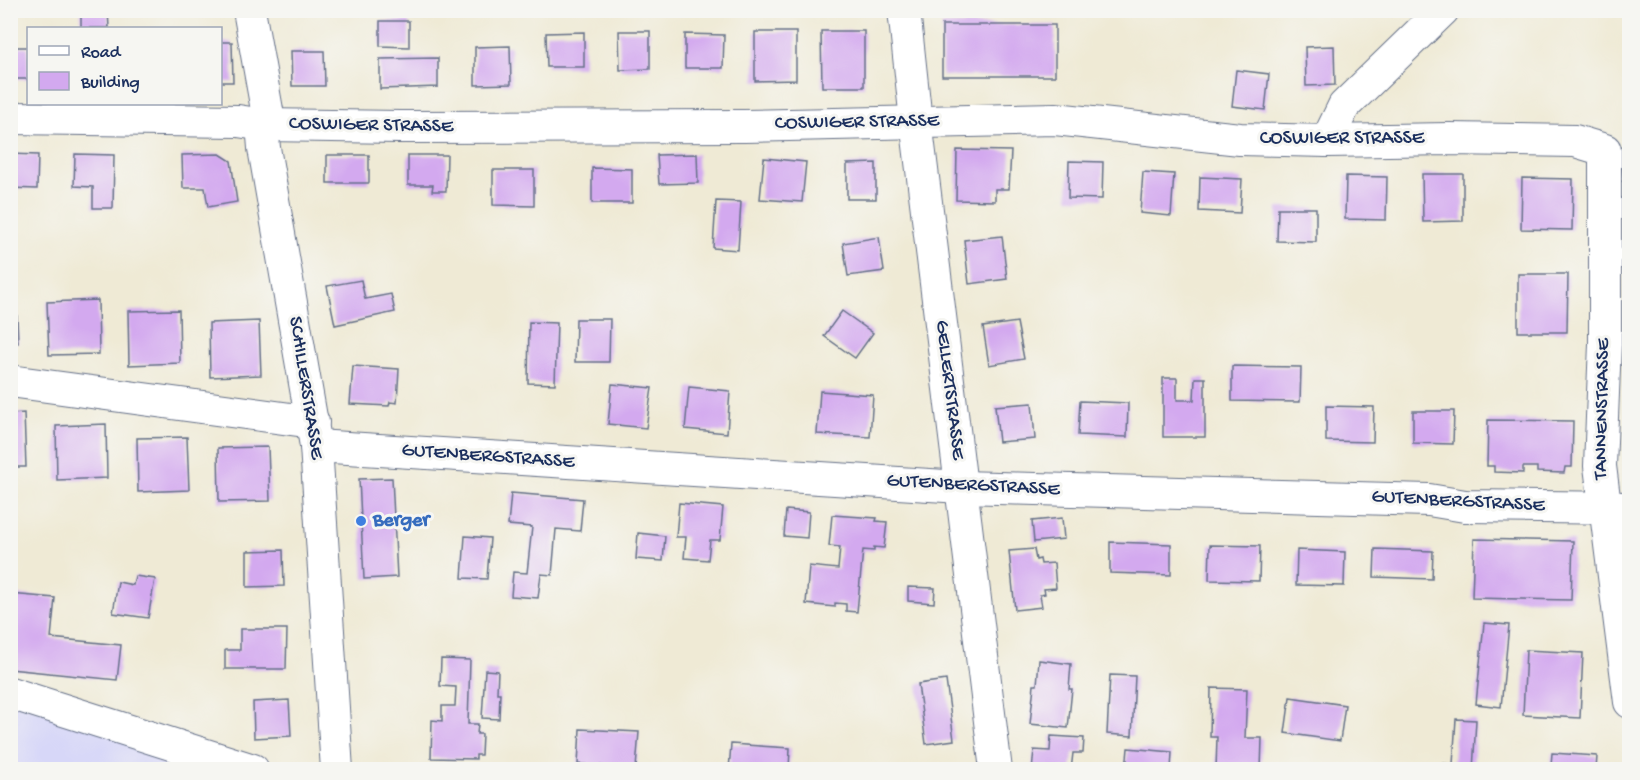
<svg xmlns="http://www.w3.org/2000/svg" width="1640" height="780" viewBox="0 0 1640 780" font-family="'Gochi Hand',sans-serif">
  <style>
    .built { fill: #d7d7f8 }
    .building { fill: #d3a9ef }
    .lines { fill: none; stroke-linecap: round; stroke-linejoin: round }
    .minor-casing { stroke: #657088; stroke-width: 34 }
    .minor { stroke: #fff; stroke-width: 32 }
    .shop-dot { fill: #3f7fe0; stroke: #f6f6f2; stroke-width: 2 }
    .labels { text-anchor: middle; dominant-baseline: central; stroke-width: 6; stroke-linejoin: round; paint-order: stroke }
    .street-label { font-size: 20px; fill: #1b2f5e; stroke: #f6f6f2 }
    .shop-label { font-size: 20px; font-weight: bold; fill: #366cbe; stroke: #f6f6f2; text-anchor: start }
  </style>
  <rect width="100%" height="100%" fill="#f6f6f2"/>
  <filter id="ink" filterUnits="userSpaceOnUse"><feTurbulence type="fractalNoise" baseFrequency=".0167" numOctaves="2"/><feDisplacementMap in="SourceGraphic" scale="12" xChannelSelector="R" yChannelSelector="G"/><feConvolveMatrix kernelMatrix="1 2 1 2 8 2 1 2 1" color-interpolation-filters="sRGB"/></filter>
  <filter id="wash" filterUnits="userSpaceOnUse"><feTurbulence type="fractalNoise" baseFrequency=".008" numOctaves="4" result="noise"/><feDisplacementMap in="SourceGraphic" scale="24" xChannelSelector="R" yChannelSelector="G"/><feGaussianBlur stdDeviation="1.35" result="paint"/><feColorMatrix in="noise" values="0 0 0 0 0 0 0 0 0 0 0 0 0 0 0 0 0 1.4 0 .05"/><feComposite in="paint" operator="in"/></filter>
  <g filter="url(#wash)">
    <rect width="100%" height="100%" fill="#efead5"/>
    <polygon class="built" points="10,700 217,769 11,769"/>
    <g id="blocks">
      <g class="building">
        <polygon points="81,10 108,10 109,28 81,28"/>
        <polygon points="380,21 409,21 409,47 380,46"/>
        <rect x="942" y="25" width="113" height="51"/>
        <polygon points="619,31 650,31 650,69 620,70"/>
        <polygon points="821,31 864,31 864,87 822,87"/>
        <polygon points="584,32 584,67 547,67 546,33"/>
        <polygon points="755,32 796,32 796,80 755,81"/>
        <polygon points="685,34 724,35 723,68 685,68"/>
        <polygon points="220,42 232,42 233,82 220,82"/>
        <polygon points="510,46 511,84 475,85 475,47"/>
        <polygon points="1334,46 1335,85 1306,86 1305,47"/>
        <polygon points="11,47 28,47 28,79 12,79"/>
        <polygon points="291,51 324,51 325,86 292,86"/>
        <polygon points="438,58 438,87 380,89 380,59"/>
        <polygon points="1236,70 1269,74 1265,110 1232,106"/>
        <polygon points="1625,141 1629,142 1629,182 1621,181"/>
        <polygon points="957,150 1011,151 1009,189 995,189 995,201 956,200"/>
        <polygon points="10,154 38,155 37,189 10,188"/>
        <polygon points="75,154 114,155 113,208 93,208 93,187 74,186"/>
        <polygon points="220,154 231,161 237,202 208,207 205,188 183,188 182,155"/>
        <polygon points="697,154 698,183 659,184 657,155"/>
        <rect x="327" y="155" width="42" height="28"/>
        <polygon points="408,155 447,155 446,191 432,191 433,185 408,185"/>
        <polygon points="764,158 806,162 802,202 760,199"/>
        <polygon points="1069,161 1103,162 1102,199 1068,198"/>
        <polygon points="876,163 876,199 847,199 847,164"/>
        <polygon points="592,168 632,169 632,203 592,203"/>
        <polygon points="493,170 534,170 534,206 493,205"/>
        <polygon points="1143,172 1174,174 1171,216 1140,213"/>
        <polygon points="1422,174 1463,174 1463,221 1423,222"/>
        <polygon points="1346,176 1387,177 1386,220 1345,219"/>
        <polygon points="1200,177 1242,179 1240,213 1199,211"/>
        <polygon points="1522,178 1573,179 1572,230 1521,229"/>
        <polygon points="716,201 741,202 738,250 713,248"/>
        <polygon points="1278,208 1316,208 1316,242 1277,241"/>
        <polygon points="1002,236 1007,279 969,284 964,240"/>
        <polygon points="879,237 884,271 848,276 843,243"/>
        <polygon points="1518,274 1568,274 1567,332 1518,332"/>
        <polygon points="361,280 365,299 391,294 395,312 335,325 327,286"/>
        <polygon points="16,289 18,343 10,343 10,290"/>
        <polygon points="98,300 99,354 49,355 47,302"/>
        <polygon points="179,310 180,363 129,365 128,311"/>
        <polygon points="842,311 873,333 855,358 824,336"/>
        <polygon points="576,319 610,319 609,362 575,362"/>
        <polygon points="259,321 261,375 210,377 209,323"/>
        <polygon points="529,322 557,323 555,384 528,383"/>
        <polygon points="1017,322 1024,359 989,365 983,327"/>
        <polygon points="353,366 399,369 397,403 390,402 389,406 350,404"/>
        <polygon points="1232,366 1301,367 1300,402 1232,401"/>
        <polygon points="1163,378 1177,378 1177,400 1194,400 1195,378 1205,378 1205,437 1163,437"/>
        <polygon points="612,384 652,388 646,428 608,424"/>
        <polygon points="689,387 730,391 727,433 685,429"/>
        <polygon points="820,391 873,395 870,437 817,434"/>
        <polygon points="1080,401 1128,403 1127,437 1078,435"/>
        <polygon points="1032,403 1035,439 999,442 995,406"/>
        <polygon points="1326,406 1374,407 1373,442 1326,441"/>
        <polygon points="1413,411 1454,411 1453,444 1413,443"/>
        <polygon points="24,413 26,467 10,467 10,414"/>
        <polygon points="1488,420 1573,421 1572,467 1565,467 1564,473 1537,472 1537,467 1523,467 1523,473 1494,472 1494,466 1487,466"/>
        <polygon points="106,424 107,478 57,480 56,426"/>
        <polygon points="187,437 189,490 138,492 137,438"/>
        <polygon points="268,447 270,501 219,502 218,448"/>
        <polygon points="392,478 397,577 364,579 359,479"/>
        <polygon points="511,493 583,499 580,531 556,529 552,575 541,574 538,598 511,596 513,572 527,573 532,527 508,525"/>
        <polygon points="679,503 723,507 720,540 710,540 708,560 684,558 686,537 676,537"/>
        <polygon points="786,510 809,512 807,538 784,536"/>
        <polygon points="832,515 877,518 876,521 887,522 884,548 874,547 874,551 863,550 857,612 846,611 846,604 835,603 835,607 806,604 809,566 838,569 840,547 829,546"/>
        <polygon points="1062,518 1064,539 1034,542 1032,521"/>
        <polygon points="638,533 665,536 663,561 636,559"/>
        <polygon points="465,536 490,538 487,579 462,578"/>
        <polygon points="1474,539 1573,541 1571,600 1472,598"/>
        <polygon points="1110,542 1171,544 1171,575 1110,573"/>
        <polygon points="1210,545 1260,546 1259,581 1209,580"/>
        <polygon points="1034,549 1036,560 1040,559 1041,564 1054,563 1056,588 1044,589 1045,594 1040,595 1042,607 1015,610 1009,551"/>
        <polygon points="1375,549 1433,551 1432,579 1374,577"/>
        <polygon points="283,550 284,586 247,587 247,551"/>
        <polygon points="1297,550 1345,552 1344,586 1296,585"/>
        <polygon points="135,576 155,579 148,618 113,613 118,582 133,585"/>
        <polygon points="908,587 935,588 934,603 908,601"/>
        <polygon points="10,594 55,598 51,638 121,645 117,680 10,669"/>
        <polygon points="1484,623 1509,625 1501,707 1476,704"/>
        <polygon points="240,629 287,629 286,669 225,669 225,650 240,650"/>
        <polygon points="1526,650 1583,653 1580,718 1523,715"/>
        <polygon points="441,659 470,660 468,724 478,724 477,734 482,734 481,755 476,755 476,759 431,758 432,720 442,721 442,706 455,706 456,687 440,686"/>
        <polygon points="1039,660 1071,664 1069,689 1072,689 1068,728 1030,724 1034,685 1037,685"/>
        <polygon points="485,670 498,671 497,693 500,693 499,719 482,718"/>
        <polygon points="1110,675 1135,676 1132,736 1107,734"/>
        <polygon points="946,680 954,740 926,744 918,684"/>
        <polygon points="1211,688 1247,689 1245,738 1262,738 1261,770 1216,770 1217,737 1210,737"/>
        <polygon points="1290,697 1345,705 1340,741 1285,733"/>
        <polygon points="289,700 291,736 254,738 253,702"/>
        <polygon points="1456,719 1476,720 1473,770 1439,770 1439,763 1453,764"/>
        <polygon points="580,729 639,732 636,768 578,764"/>
        <polygon points="1051,736 1084,738 1083,753 1073,753 1071,770 1032,770 1034,750 1050,751"/>
        <polygon points="731,744 790,748 789,770 729,770"/>
        <polygon points="1128,748 1172,752 1171,770 1126,770"/>
        <polygon points="1552,753 1597,756 1596,770 1545,770 1551,765"/>
      </g>
    </g>
  </g>
  <g filter="url(#ink)">
    <use href="#blocks" fill-opacity="0" stroke="#657088" stroke-width="1.5"/>
    <g class="lines">
      <defs>
        <g id="minor">
          <polyline points="249,10 267,110 263,136 264,148 316,446 337,770"/>
          <polyline points="904,10 916,121 996,770"/>
          <polyline points="10,118 238,121 264,125 400,127 744,126 1055,119 1240,139 1327,141 1449,139 1575,141 1605,150 1605,344 1600,466 1630,702"/>
          <polyline points="1327,141 1344,106 1443,10"/>
          <polyline points="10,381 313,422"/>
          <polyline points="316,446 961,487 1429,500 1465,506 1630,508"/>
          <polyline points="10,693 253,770"/>
        </g>
      </defs>
      <use href="#minor" class="minor-casing"/>
      <use href="#minor" class="minor"/>
    </g>
  </g>
  <circle class="shop-dot" cx="361" cy="521" r="6"/>
  <g class="labels">
    <g class="street-label">
      <text transform="translate(857 123) rotate(-1)">COSWIGER STRASSE</text>
      <text transform="translate(371 126) rotate(1)">COSWIGER STRASSE</text>
      <text x="1342" y="139">COSWIGER STRASSE</text>
      <text transform="translate(305 388) rotate(81)">SCHILLERSTRASSE</text>
      <text transform="translate(949 390) rotate(83)">GELLERTSTRASSE</text>
      <text transform="translate(1603 409) rotate(-89)">TANNENSTRASSE</text>
      <text transform="translate(488 457) rotate(4)">GUTENBERGSTRASSE</text>
      <text transform="translate(973 486) rotate(3)">GUTENBERGSTRASSE</text>
      <text transform="translate(1458 502) rotate(3)">GUTENBERGSTRASSE</text>
    </g>
    <g class="shop-label">
      <text x="373" y="521">Berger</text>
    </g>
  </g>
  <rect width="1640" height="780" fill="none" stroke="#f6f6f2" stroke-width="36"/>
  <rect x="27" y="27" width="195" height="78" fill="#f6f6f2" stroke="#9ea6b7" stroke-width="1.5"/>
  <rect x="39" y="46" width="30" height="9" fill="#ffffff" stroke="#9ea6b7" stroke-width="1.5"/>
  <text x="81" y="57" font-size="18" fill="#1b2f5e">Road</text>
  <rect x="39" y="72" width="30" height="18" fill="#d3a9ef" stroke="#9ea6b7" stroke-width="1.5"/>
  <text x="81" y="87" font-size="18" fill="#1b2f5e">Building</text>
</svg>
